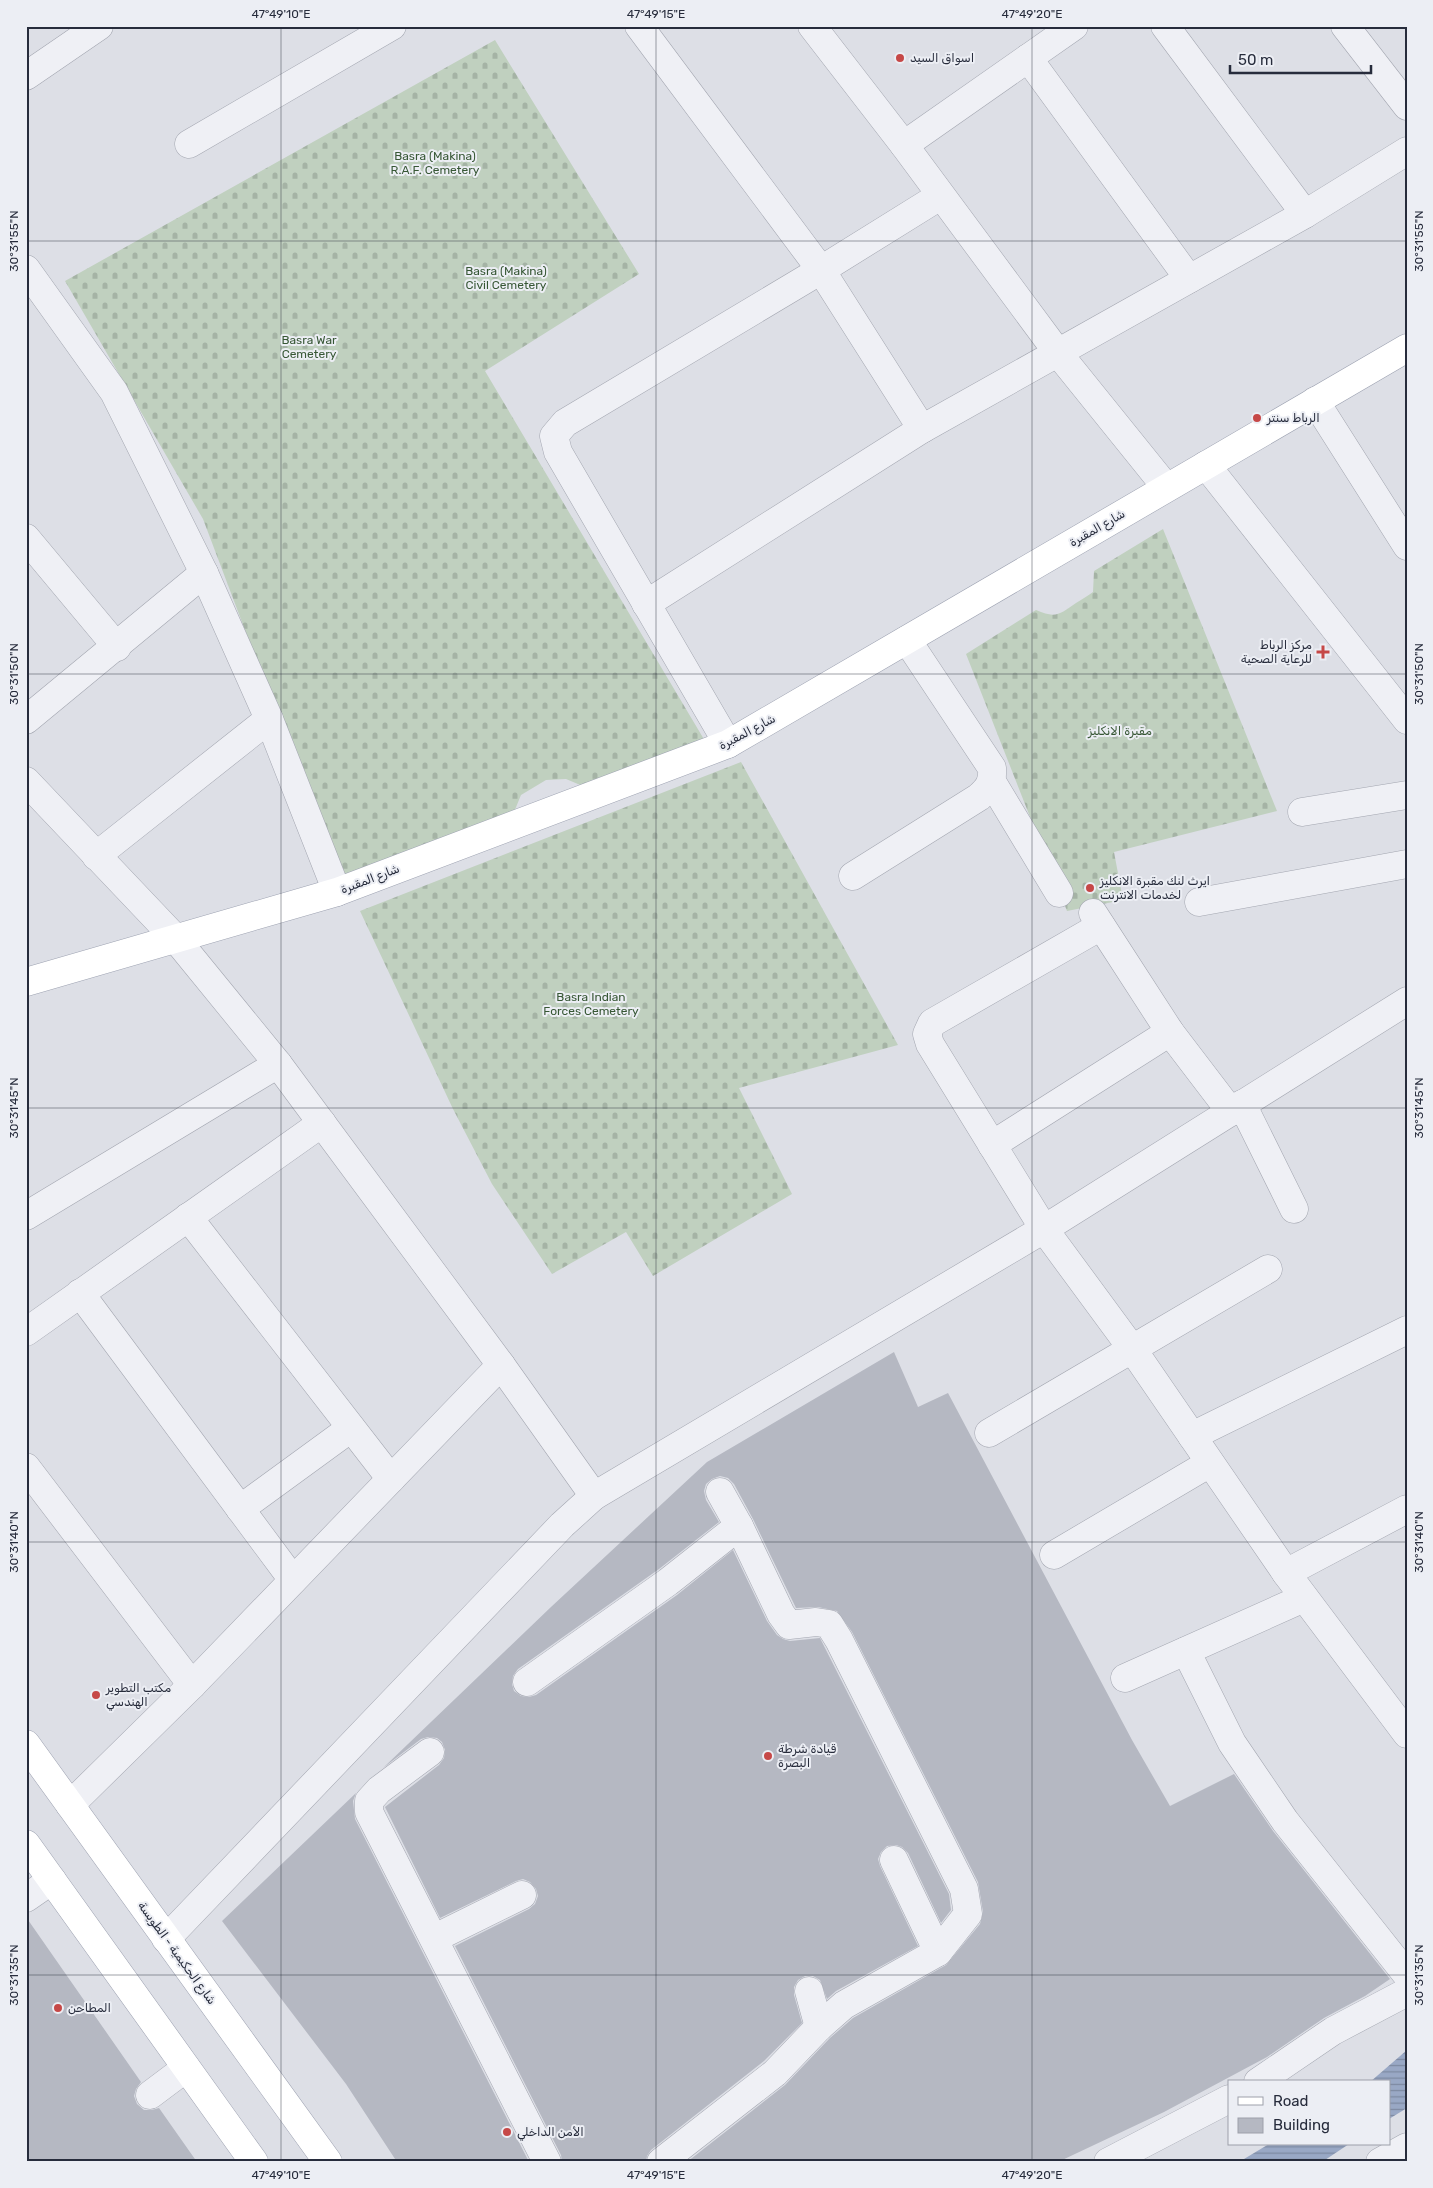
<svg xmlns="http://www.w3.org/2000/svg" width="1433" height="2188" viewBox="0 0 1433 2188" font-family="Rubik,Cairo,sans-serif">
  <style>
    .cemetery { fill: url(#cemetery-stones) }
    .water { fill: url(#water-rules) }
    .building { fill: #b5b8c2 }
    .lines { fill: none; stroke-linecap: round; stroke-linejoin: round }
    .minor-casing { stroke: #a3a6b0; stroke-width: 29 }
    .major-casing { stroke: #9da2b1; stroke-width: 29 }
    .minor { stroke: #eff0f5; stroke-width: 28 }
    .major { stroke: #fff; stroke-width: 28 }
    .ticks { fill: none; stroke: #272c3c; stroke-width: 1; stroke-opacity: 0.45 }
    .poi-dot { fill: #c64847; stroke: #eceef4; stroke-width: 2 }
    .labels { text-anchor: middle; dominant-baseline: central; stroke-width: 4; stroke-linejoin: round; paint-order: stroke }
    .poi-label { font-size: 12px; fill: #272c3c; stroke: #eceef4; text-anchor: start }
    .park-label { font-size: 12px; fill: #375735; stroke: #eceef4 }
    .street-label { font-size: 12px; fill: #272c3c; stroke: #eceef4 }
    .neatline { fill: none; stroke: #272c3c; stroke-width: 2 }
    .ticks-label { font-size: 12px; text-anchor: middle; fill: #272c3c }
  </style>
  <defs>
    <pattern id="cemetery-stones" width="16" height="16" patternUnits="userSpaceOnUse" patternTransform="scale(1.25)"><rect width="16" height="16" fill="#c0d0bf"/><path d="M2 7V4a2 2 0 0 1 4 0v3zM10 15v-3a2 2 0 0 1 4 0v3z" fill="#a5b3a5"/></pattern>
    <pattern id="water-rules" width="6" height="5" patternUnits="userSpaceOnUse" patternTransform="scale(1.25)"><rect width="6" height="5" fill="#99a8c5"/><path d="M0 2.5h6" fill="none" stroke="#7d89a1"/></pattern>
  </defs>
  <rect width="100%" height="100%" fill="#dddfe6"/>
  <g class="cemetery">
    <polygon points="495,40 639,274 485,371 705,741 585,787 566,779 546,780 521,795 512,817 339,879 203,519 65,281"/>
    <path d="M1163,529L1277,811L1114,852L1123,900L1067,911L966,654L1036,610C1056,619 1060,614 1076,603C1082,599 1088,596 1093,592L1094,571Z"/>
    <polygon points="741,762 898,1045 739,1088 792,1194 653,1276 626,1232 552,1274 492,1184 453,1109 360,911"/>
  </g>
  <g class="water">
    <polygon points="1407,2050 1407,2108 1389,2119 1389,2082 1370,2082"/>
    <polygon points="1269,2144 1349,2144 1322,2162 1239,2162"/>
  </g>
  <g class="building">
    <polygon points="894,1352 918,1407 948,1393 1132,1740 1170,1806 1234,1774 1273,1831 1390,1979 1365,1996 1324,2018 1267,2057 1164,2112 1058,2162 687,2162 785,2085 830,2038 853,2018 946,1965 980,1924 983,1912 978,1882 852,1632 837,1611 818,1607 796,1608 753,1519 734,1484 728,1478 720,1476 712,1479 706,1484 704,1491 706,1500 719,1522 659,1569 518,1669 513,1676 512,1684 514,1691 521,1696 529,1697 536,1695 677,1595 733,1550 767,1621 777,1635 783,1639 790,1641 820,1638 825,1648 949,1894 951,1910 941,1923 908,1853 902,1847 896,1845 887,1846 881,1852 878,1859 880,1866 918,1946 836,1991 827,1999 820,1980 813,1976 805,1976 798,1980 794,1987 794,1995 802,2023 764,2061 651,2150 647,2156 646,2162 562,2162 561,2155 455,1946 529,1909 535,1904 538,1896 536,1889 530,1882 523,1879 516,1881 440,1918 385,1807 439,1765 444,1758 445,1750 442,1742 437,1738 428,1737 421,1739 383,1768 551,1607 707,1462"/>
    <polygon points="356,1793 353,1801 355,1819 529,2162 397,2162 346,2084 222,1921"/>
    <polygon points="26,1917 141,2082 136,2089 134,2096 137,2104 144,2110 152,2110 159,2108 197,2162 26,2162"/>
  </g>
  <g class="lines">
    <defs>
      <g id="minor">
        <polyline points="639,26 821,270 922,429"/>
        <polyline points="812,26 904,145 1058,353 1166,487"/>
        <polyline points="1165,26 1305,214"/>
        <polyline points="1345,26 1407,106"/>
        <polyline points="1028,58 1189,279"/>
        <polyline points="26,76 99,26"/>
        <polyline points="189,144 392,26"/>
        <polyline points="904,145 1074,26"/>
        <polyline points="26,269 114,392 204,573 269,719 337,892"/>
        <polyline points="1315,401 1407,546"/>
        <polyline points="1206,465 1407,720"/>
        <polyline points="26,538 117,647"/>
        <polyline points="646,604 922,429 1305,214 1407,151"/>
        <polyline points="26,720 204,573"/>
        <polyline points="728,744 558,452 554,436 565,423 821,270 940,196"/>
        <polyline points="26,781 176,939 278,1064 501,1365 594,1496"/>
        <polyline points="992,782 1059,893"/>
        <polyline points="1302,812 1407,795"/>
        <polyline points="96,856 269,719"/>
        <path d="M853,876L979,797C989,788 993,782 992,768L907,640"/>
        <polyline points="1199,902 1407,864"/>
        <polyline points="1093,913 1170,1032 1231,1112"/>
        <polyline points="1101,926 932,1023 927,1034 930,1044 1044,1229 1133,1350 1286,1573 1407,1734"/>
        <polyline points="1242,1104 1294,1209"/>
        <polyline points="992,1145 1170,1032"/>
        <polyline points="26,1216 278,1064"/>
        <polyline points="188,1217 391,1479"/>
        <polyline points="80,1293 293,1580"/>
        <polyline points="26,1332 322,1123"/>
        <polyline points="989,1433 1268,1269"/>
        <polyline points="1192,1436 1407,1330"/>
        <polyline points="26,1467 192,1685"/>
        <polyline points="240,1509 351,1428"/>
        <polyline points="1054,1555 1210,1463"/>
        <polyline points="1286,1573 1407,1509"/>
        <polyline points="1186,1651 1232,1743 1285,1821 1407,1975"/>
        <polyline points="1125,1678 1304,1598"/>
        <polyline points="527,1682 668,1582 739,1526 720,1492"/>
        <polyline points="430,1752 379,1790 369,1801 369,1812 547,2162"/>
        <polyline points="70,1805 192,1685 501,1365"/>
        <polyline points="894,1860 938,1952"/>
        <polyline points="26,1898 52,1880"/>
        <polyline points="435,1938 522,1895"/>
        <polyline points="166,1939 562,1525 594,1496 1044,1229 1407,1001"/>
        <polyline points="809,1991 819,2027"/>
        <polyline points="1258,2082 1333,2031 1407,1992"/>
        <polyline points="150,2095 186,2068"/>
        <polyline points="661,2162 775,2073 819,2027 844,2005 938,1952 968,1914 964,1889 839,1640 829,1624 816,1622 789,1625 781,1614 739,1526"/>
        <polyline points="1108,2162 1229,2099"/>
        <polyline points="1380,2162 1407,2147"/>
      </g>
      <g id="major">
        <polyline points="26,982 337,892 728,744 1407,348"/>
        <polyline points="26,1744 328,2162"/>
        <polyline points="26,1844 254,2162"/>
      </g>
    </defs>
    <use href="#minor" class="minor-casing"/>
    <use href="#major" class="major-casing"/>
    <use href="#minor" class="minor"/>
    <use href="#major" class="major"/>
  </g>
  <path class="ticks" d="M281,26V2162M656,26V2162M1032,26V2162M26,241H1407M26,674H1407M26,1108H1407M26,1542H1407M26,1975H1407"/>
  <g class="poi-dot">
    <circle cx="900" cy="58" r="5"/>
    <circle cx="1257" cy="418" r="5"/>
    <path d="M1320.5 644.5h5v5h5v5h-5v5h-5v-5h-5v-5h5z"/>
    <circle cx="1090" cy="888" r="5"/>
    <circle cx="96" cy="1695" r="5"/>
    <circle cx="768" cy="1756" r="5"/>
    <circle cx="58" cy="2008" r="5"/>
    <circle cx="507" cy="2132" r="5"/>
  </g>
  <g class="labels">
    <g class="poi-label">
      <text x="910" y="58">اسواق السيد</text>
      <text x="1267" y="418">الرباط سنتر</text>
      <text x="1312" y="645" text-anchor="end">مركز الرباط<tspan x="1312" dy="14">للرعاية الصحية</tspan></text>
      <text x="1100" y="881">ايرث لنك مقبرة الانكليز<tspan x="1100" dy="14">لخدمات الانترنت</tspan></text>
      <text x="106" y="1688">مكتب التطوير<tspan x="106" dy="14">الهندسي</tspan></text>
      <text x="778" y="1749">قيادة شرطة<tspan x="778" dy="14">البصرة</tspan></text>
      <text x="68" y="2008">المطاحن</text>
      <text x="517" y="2132">الأمن الداخلي</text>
    </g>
    <g class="park-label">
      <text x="435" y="156">Basra (Makina)<tspan x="435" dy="14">R.A.F. Cemetery</tspan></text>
      <text x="506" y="271">Basra (Makina)<tspan x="506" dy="14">Civil Cemetery</tspan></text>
      <text x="309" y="340">Basra War<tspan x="309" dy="14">Cemetery</tspan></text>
      <text x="1120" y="731">مقبرة الانكليز</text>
      <text x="591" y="997">Basra Indian<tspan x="591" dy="14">Forces Cemetery</tspan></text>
    </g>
    <g class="street-label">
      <text transform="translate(1097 528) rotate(-30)">شارع المقبرة</text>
      <text transform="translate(747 732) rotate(-28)">شارع المقبرة</text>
      <text transform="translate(370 879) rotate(-21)">شارع المقبرة</text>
      <text transform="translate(177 1953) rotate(54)">شارع الحكيمية - الطويسة</text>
    </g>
  </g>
  <rect width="1433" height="2188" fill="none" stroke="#eceef4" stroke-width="55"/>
  <rect x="1228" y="2080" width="162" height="65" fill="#eceef4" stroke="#9da0aa"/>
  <rect x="1238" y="2097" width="25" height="8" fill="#ffffff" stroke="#9da0aa"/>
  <text x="1273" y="2106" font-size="15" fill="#272c3c">Road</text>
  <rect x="1238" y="2118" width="25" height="15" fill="#b5b8c2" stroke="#9da0aa"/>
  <text x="1273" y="2130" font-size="15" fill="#272c3c">Building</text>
  <path d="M1230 65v8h141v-8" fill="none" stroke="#272c3c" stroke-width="2.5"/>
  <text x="1238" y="65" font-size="15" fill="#272c3c" stroke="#eceef4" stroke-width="4" paint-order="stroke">50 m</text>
  <rect x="28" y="28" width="1378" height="2132" class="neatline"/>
  <g class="ticks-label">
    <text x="281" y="18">47°49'10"E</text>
    <text x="656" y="18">47°49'15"E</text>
    <text x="1032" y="18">47°49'20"E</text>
    <text transform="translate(14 241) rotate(-90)" y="4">30°31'55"N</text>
    <text transform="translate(1419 241) rotate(-90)" y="4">30°31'55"N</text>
    <text transform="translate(14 674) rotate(-90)" y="4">30°31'50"N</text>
    <text transform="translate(1419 674) rotate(-90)" y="4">30°31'50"N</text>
    <text transform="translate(14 1108) rotate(-90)" y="4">30°31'45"N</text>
    <text transform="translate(1419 1108) rotate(-90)" y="4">30°31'45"N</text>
    <text transform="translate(14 1542) rotate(-90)" y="4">30°31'40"N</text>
    <text transform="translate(1419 1542) rotate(-90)" y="4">30°31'40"N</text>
    <text transform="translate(14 1975) rotate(-90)" y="4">30°31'35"N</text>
    <text transform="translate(1419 1975) rotate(-90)" y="4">30°31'35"N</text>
    <text x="281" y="2179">47°49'10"E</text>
    <text x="656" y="2179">47°49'15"E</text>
    <text x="1032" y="2179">47°49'20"E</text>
  </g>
</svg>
